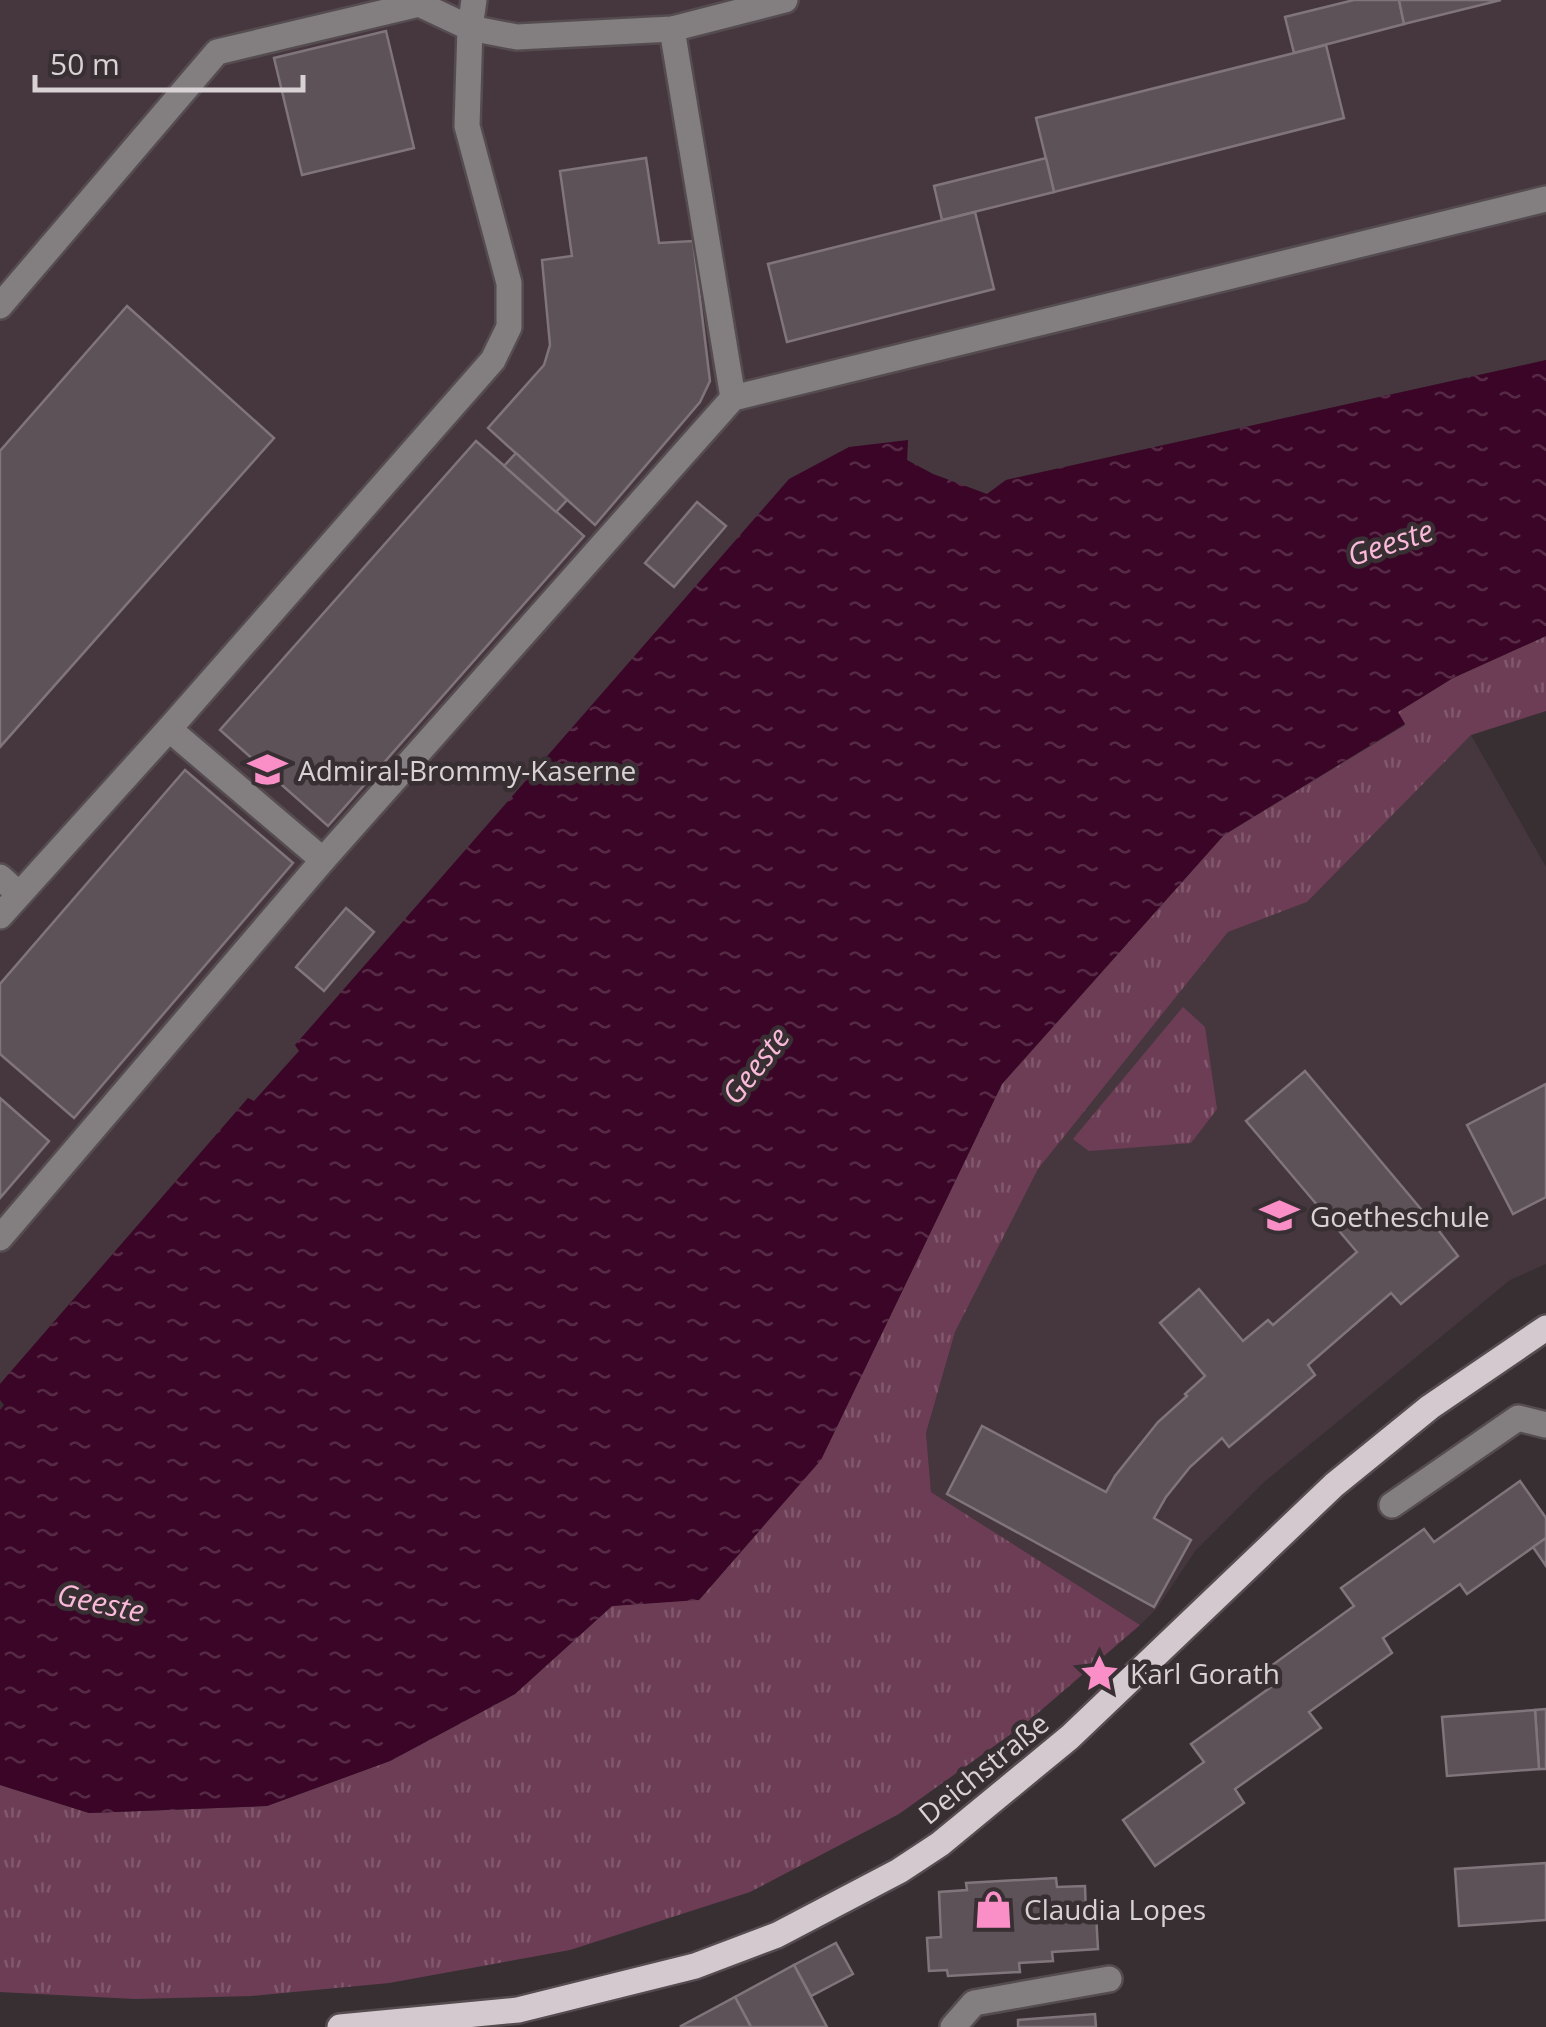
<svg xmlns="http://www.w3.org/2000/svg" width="1546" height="2027" viewBox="0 0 1546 2027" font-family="'Open Sans',sans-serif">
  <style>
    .built { fill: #46373f }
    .grass { fill: url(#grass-tufts) }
    .water { fill: url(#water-ripples) }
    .building { fill: #5c5257; stroke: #80757a; stroke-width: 2.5 }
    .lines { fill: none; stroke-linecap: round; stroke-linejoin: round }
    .minor-casing { stroke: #554c50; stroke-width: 30 }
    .major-casing { stroke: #554c50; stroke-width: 30 }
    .minor { stroke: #837e80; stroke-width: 25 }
    .major { stroke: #d4c9ce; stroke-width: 25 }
    .labels { text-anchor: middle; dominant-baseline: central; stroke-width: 9; stroke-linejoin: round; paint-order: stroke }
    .poi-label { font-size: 28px; fill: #d8d2d5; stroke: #382f33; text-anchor: start }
    .street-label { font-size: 28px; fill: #d8d2d5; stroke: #382f33 }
    .water-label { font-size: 30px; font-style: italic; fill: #fab9d9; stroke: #382f33 }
  </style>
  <defs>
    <pattern id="grass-tufts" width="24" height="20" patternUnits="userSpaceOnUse" patternTransform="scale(2.5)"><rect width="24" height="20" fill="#6d3d56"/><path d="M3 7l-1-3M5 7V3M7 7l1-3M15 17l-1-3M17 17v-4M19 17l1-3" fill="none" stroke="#81586d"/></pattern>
    <pattern id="water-ripples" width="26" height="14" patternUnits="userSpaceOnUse" patternTransform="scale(2.5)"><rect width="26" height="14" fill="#3a0526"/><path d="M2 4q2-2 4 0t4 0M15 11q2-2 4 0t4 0" fill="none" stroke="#562945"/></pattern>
  </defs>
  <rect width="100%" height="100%" fill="#382f33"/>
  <g class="built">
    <polygon points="0,0 1546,0 1546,360 1006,480 987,494 933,474 907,460 908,441 296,1046 300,1050 254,1102 248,1098 0,1384"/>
    <polygon points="1471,735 1546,867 1546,1264 1510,1280 1263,1483 1195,1551 1157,1608 1140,1625 931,1492 926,1433 955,1332 1038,1169 1228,932 1307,902"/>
  </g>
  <g class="grass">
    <polygon points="1546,636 1546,711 1471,735 1307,902 1228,932 1038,1169 955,1332 926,1433 931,1492 1140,1625 1025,1724 899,1814 750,1892 570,1950 389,1983 252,1996 135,1999 0,1992 0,1785 89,1813 267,1806 390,1761 515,1694 612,1606 700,1599 821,1459 1002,1084 1224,835 1405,725 1398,712 1453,678"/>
    <polygon points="1183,1007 1205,1027 1217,1109 1191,1143 1089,1151 1073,1139"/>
  </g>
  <polygon class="water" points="1546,360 1546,636 1453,678 1398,712 1405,724 1224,835 1002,1084 821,1460 699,1600 612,1606 515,1694 390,1761 267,1806 89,1813 0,1785 0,1410 4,1405 0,1400 0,1384 248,1098 254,1101 299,1051 295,1045 789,479 849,447 908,440 907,460 933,474 987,494 1006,480"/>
  <g class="building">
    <polygon points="1354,0 1399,0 1404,24 1294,53 1285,17"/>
    <polygon points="1399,0 1501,0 1404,24"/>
    <polygon points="386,31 414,148 302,175 274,58"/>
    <polygon points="1326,45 1344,118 1054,192 1036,118"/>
    <polygon points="646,158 659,243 693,241 710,381 700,402 595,525 488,428 544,365 550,345 542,260 572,256 560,171"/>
    <polygon points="1046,158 1054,192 942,220 934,186"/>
    <polygon points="975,212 994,289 787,342 768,264"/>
    <polygon points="127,306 274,438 0,747 0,451"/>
    <polygon points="476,441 584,536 328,826 220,730"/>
    <polygon points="516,453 567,500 556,512 504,466"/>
    <polygon points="697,502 726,526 674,587 645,563"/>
    <polygon points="185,770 293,863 74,1118 0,1054 0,984"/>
    <polygon points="346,908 374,932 324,991 296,967"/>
    <polygon points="1305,1071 1436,1227 1458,1256 1401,1304 1391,1293 1308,1365 1315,1375 1229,1447 1222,1438 1190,1467 1166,1497 1154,1518 1191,1540 1154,1607 947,1494 982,1426 1106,1492 1115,1476 1158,1422 1187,1396 1185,1394 1205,1376 1160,1323 1199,1289 1243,1341 1268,1320 1273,1325 1357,1252 1246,1121"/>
    <polygon points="1546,1084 1546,1197 1513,1214 1467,1125"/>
    <polygon points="0,1098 49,1141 0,1198"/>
    <polygon points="1520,1481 1546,1518 1546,1538 1467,1594 1460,1584 1383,1638 1392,1653 1309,1712 1321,1728 1235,1789 1244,1803 1155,1866 1123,1820 1204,1762 1191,1744 1281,1680 1271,1666 1354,1606 1341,1588 1424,1529 1434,1542"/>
    <polygon points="1546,1538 1546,1566 1533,1547"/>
    <polygon points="1546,1709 1546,1769 1539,1769 1535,1710"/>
    <polygon points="1535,1710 1539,1769 1447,1776 1442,1717"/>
    <polygon points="1546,1863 1546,1920 1459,1926 1455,1869"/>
    <polygon points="1056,1878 1057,1887 1085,1886 1086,1914 1096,1914 1098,1949 1052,1952 1053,1961 1019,1963 1020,1972 948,1976 947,1970 929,1971 927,1938 941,1937 939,1892 967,1890 966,1883"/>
    <polygon points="836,1943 853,1974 811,1996 794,1965"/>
    <polygon points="794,1965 827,2027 751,2027 735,1997"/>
    <polygon points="735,1997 751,2027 682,2027 681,2026"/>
    <polygon points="1095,2014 1096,2027 1018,2027 1018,2020"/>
  </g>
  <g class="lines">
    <defs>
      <g id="minor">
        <polyline points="672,29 733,398"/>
        <polyline points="0,306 217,52 419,4 470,28 517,37 672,29 785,0"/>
        <polyline points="169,729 323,860"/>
        <polyline points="0,877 19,894"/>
        <polyline points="0,916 169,729 493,360 509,327 509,283 467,126 470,28 474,0"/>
        <polyline points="0,1238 323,860 733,398 1546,199"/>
        <polyline points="1392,1505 1518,1418 1546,1425"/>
        <polyline points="953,2027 974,2003 1109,1979"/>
      </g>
      <polyline id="major" points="340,2027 518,2010 695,1966 777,1935 899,1871 940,1844 1070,1737 1334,1485 1430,1407 1546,1328"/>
    </defs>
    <use href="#minor" class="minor-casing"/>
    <use href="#major" class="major-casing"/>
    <use href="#minor" class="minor"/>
    <use href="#major" class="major"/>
  </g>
  <defs>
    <symbol id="university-bare" viewBox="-9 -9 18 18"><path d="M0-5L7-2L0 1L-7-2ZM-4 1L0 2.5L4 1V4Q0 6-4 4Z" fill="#fa8fc8" stroke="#382f33" stroke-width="2.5" paint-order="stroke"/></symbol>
    <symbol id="school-bare" viewBox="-9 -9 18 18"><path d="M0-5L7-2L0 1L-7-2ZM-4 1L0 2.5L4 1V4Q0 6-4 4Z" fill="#fa8fc8" stroke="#382f33" stroke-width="2.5" paint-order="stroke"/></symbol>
    <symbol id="sight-bare" viewBox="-9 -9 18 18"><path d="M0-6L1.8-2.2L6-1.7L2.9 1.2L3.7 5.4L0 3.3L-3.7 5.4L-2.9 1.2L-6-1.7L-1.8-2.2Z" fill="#fa8fc8" stroke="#382f33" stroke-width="2.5" paint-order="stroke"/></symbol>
    <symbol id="shop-bare" viewBox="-9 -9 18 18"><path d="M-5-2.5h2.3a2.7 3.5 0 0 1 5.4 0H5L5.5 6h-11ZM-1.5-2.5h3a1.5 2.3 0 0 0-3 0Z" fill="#fa8fc8" stroke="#382f33" stroke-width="2.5" paint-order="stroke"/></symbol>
  </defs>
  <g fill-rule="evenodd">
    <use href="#university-bare" x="240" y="742" width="55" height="55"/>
    <use href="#school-bare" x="1252" y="1188" width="55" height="55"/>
    <use href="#sight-bare" x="1072" y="1646" width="55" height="55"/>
    <use href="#shop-bare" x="966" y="1882" width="55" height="55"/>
  </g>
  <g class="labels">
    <g class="poi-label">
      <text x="298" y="770">Admiral-Brommy-Kaserne</text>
      <text x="1310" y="1216">Goetheschule</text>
      <text x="1130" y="1673">Karl Gorath</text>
      <text x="1024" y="1909">Claudia Lopes</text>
    </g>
    <g class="street-label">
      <text transform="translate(983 1768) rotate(-39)">Deichstraße</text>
    </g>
    <g class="water-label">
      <text transform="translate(1390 542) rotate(-18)">Geeste</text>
      <text transform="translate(755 1065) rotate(-52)">Geeste</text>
      <text transform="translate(101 1602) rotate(12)">Geeste</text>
    </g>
  </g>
  <path d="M35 75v15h268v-15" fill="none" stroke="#d8d2d5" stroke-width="5"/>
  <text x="50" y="75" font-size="30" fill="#d8d2d5" stroke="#382f33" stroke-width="8" paint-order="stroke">50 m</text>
</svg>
